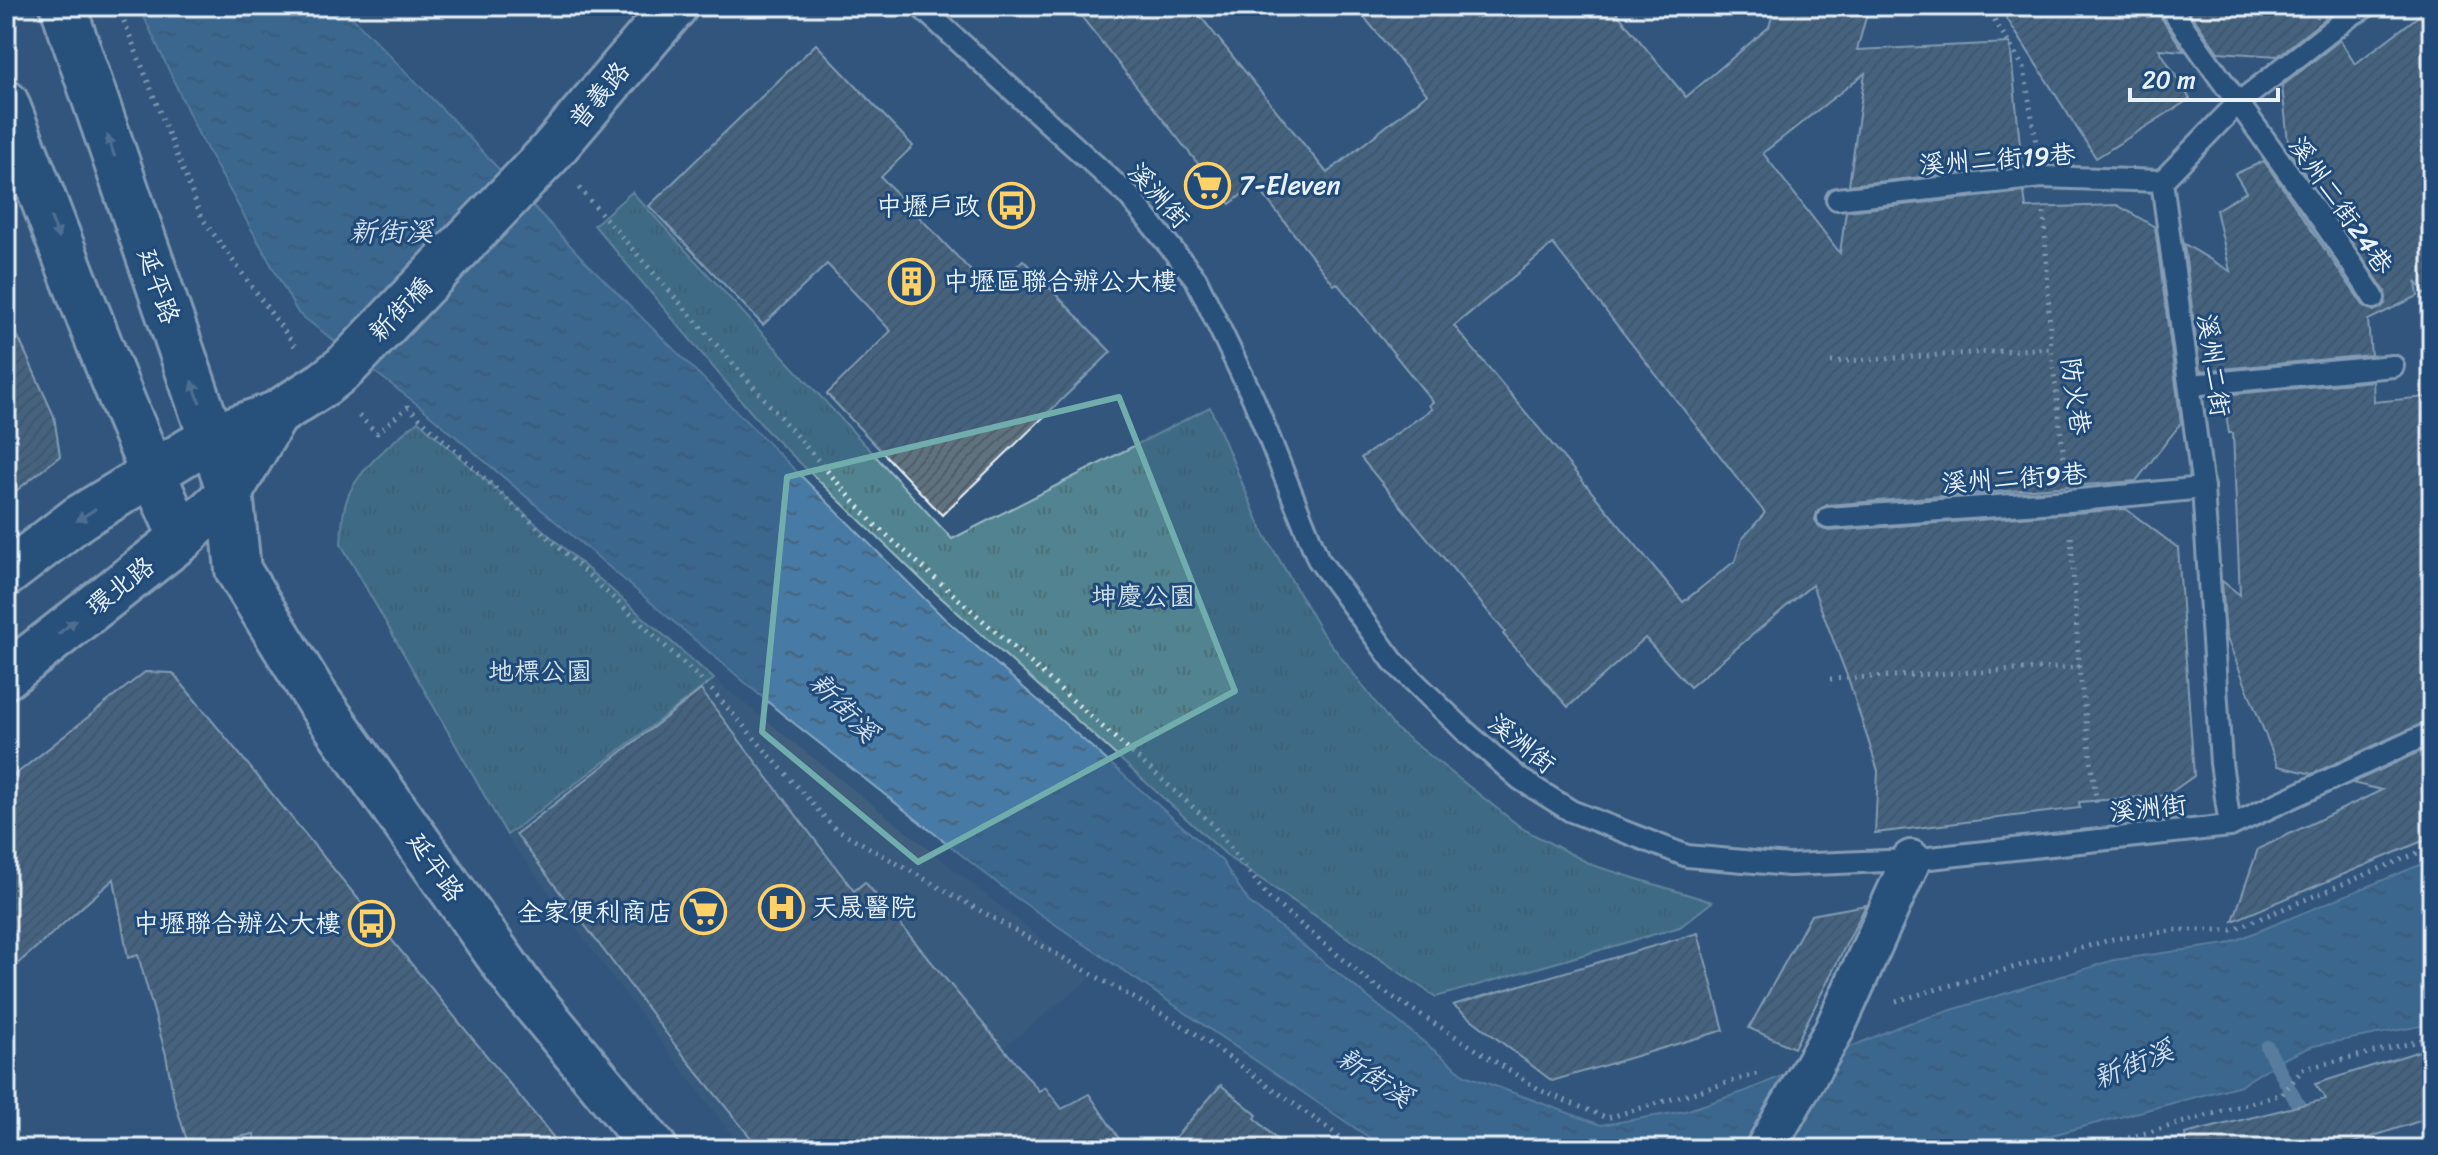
<svg xmlns="http://www.w3.org/2000/svg" width="2438" height="1155" viewBox="0 0 2438 1155" font-family="Sriracha,'LXGW WenKai TC',sans-serif">
  <style>
    .built { fill: #3f5e7d }
    .park { fill: url(#park-tufts); stroke: #9cbac4; stroke-width: 2 }
    .water { fill: url(#water-ripples); stroke: #87aac6; stroke-width: 2 }
    .lines { fill: none; stroke-linecap: round; stroke-linejoin: round }
    .stream { stroke: #87aac6; stroke-width: 14 }
    .building { fill: url(#building-hatch); stroke: #e8f1f8; stroke-width: 2; fill-rule: evenodd }
    .service-casing { stroke: #e8f1f8; stroke-width: 26 }
    .minor-casing { stroke: #e8f1f8; stroke-width: 44 }
    .tertiary-casing { stroke: #e8f1f8; stroke-width: 50 }
    .secondary-casing { stroke: #e8f1f8; stroke-width: 50 }
    .primary-casing { stroke: #e8f1f8; stroke-width: 50 }
    .path { stroke: #e8f1f8; stroke-width: 5; stroke-dasharray: 2 6; stroke-linecap: butt }
    .service { stroke: #1f4a7a; stroke-width: 20 }
    .minor { stroke: #1f4a7a; stroke-width: 38 }
    .tertiary { stroke: #1f4a7a; stroke-width: 44 }
    .secondary { stroke: #1f4a7a; stroke-width: 44 }
    .primary { stroke: #1f4a7a; stroke-width: 44 }
    .oneway { fill: #6f8dac }
    .marked { fill: none; stroke: #71adac; stroke-width: 6; stroke-linejoin: round }
    .labels { text-anchor: middle; dominant-baseline: central; stroke-width: 6; stroke-linejoin: round; paint-order: stroke }
    .street-label { font-size: 26px; fill: #e8f1f8; stroke: #1f4a7a }
    .poi-label { font-size: 26px; fill: #e8f1f8; stroke: #1f4a7a; text-anchor: start }
    .park-label { font-size: 26px; fill: #d1e1e8; stroke: #1f4a7a }
    .water-label { font-size: 28px; font-style: italic; fill: #d0dfeb; stroke: #1f4a7a }
  </style>
  <defs>
    <pattern id="park-tufts" width="24" height="20" patternUnits="userSpaceOnUse" patternTransform="scale(2)"><rect width="24" height="20" fill="#518490"/><path d="M3 7l-1-3M5 7V3M7 7l1-3M15 17l-1-3M17 17v-4M19 17l1-3" fill="none" stroke="#4d6c74"/></pattern>
    <pattern id="water-ripples" width="26" height="14" patternUnits="userSpaceOnUse" patternTransform="scale(2)"><rect width="26" height="14" fill="#477aa4"/><path d="M2 4q2-2 4 0t4 0M15 11q2-2 4 0t4 0" fill="none" stroke="#47647c"/></pattern>
    <pattern id="building-hatch" width="6" height="6" patternUnits="userSpaceOnUse" patternTransform="scale(2)"><rect width="6" height="6" fill="#5e7280"/><path d="M-1 1l2-2M0 6l6-6M5 7l2-2" fill="none" stroke="#515b62"/></pattern>
  </defs>
  <rect width="100%" height="100%" fill="#32567c"/>
  <filter id="ink" filterUnits="userSpaceOnUse"><feTurbulence type="fractalNoise" baseFrequency=".0125" numOctaves="2"/><feDisplacementMap in="SourceGraphic" scale="16" xChannelSelector="R" yChannelSelector="G"/><feConvolveMatrix kernelMatrix="1 2 1 2 8 2 1 2 1" color-interpolation-filters="sRGB"/></filter>
  <g filter="url(#ink)">
    <polygon class="built" points="714,679 1091,978 876,1149 742,1149 506,836"/>
    <g class="park">
      <polygon points="632,192 952,539 1210,407 1262,530 1321,631 1395,728 1523,829 1592,865 1712,902 1680,927 1436,997 1231,859 927,585 766,430 594,225"/>
      <path d="M418,421L714,679L507,835L341,544C342,528 342,510 349,494C360,468 396,439 418,421Z"/>
    </g>
    <polygon class="water" points="139,6 341,6 450,117 581,257 944,618 1222,861 1249,902 1465,1075 1601,1125 1685,1111 1746,1091 1900,1026 2114,960 2227,944 2432,860 2432,1024 2313,1046 2281,1060 2241,1085 1999,1149 1386,1149 1015,897 781,713 422,408 298,313 198,133"/>
    <g class="lines">
      <polyline class="stream" points="2267,1047 2297,1103 2329,1149"/>
    </g>
    <g class="building">
      <path d="M1073,6H1192L1327,173L1427,94L1355,6H1611L1686,97L1769,27L1775,6H1869L1857,50L2010,43L2022,166L1849,185L1865,73L1763,153L1840,253L1846,211L2024,192L2026,208L2117,205L2155,227L2181,423L2136,481L1827,505L1817,512L1815,520L1822,529L1829,531L2126,509L2178,548L2194,776L2167,795L2079,802L2080,808L1875,833L1878,771L1849,681L1812,585L1690,687L1645,638L1568,707L1503,634L1505,632L1361,458L1432,409L1429,405L1433,402L1337,283L1334,285L1255,184L1230,204ZM1553,244L1765,513L1742,539L1735,561L1683,602L1454,326Z"/>
      <polygon points="1999,6 2156,6 2158,13 2184,51 2159,49 2190,99 2096,158"/>
      <polygon points="2185,6 2318,6 2326,18 2278,56 2218,52"/>
      <polygon points="2432,6 2432,305 2416,281 2418,296 2368,320 2371,355 2200,371 2184,244 2230,271 2216,210 2246,192 2235,174 2264,161 2363,305 2374,311 2385,304 2385,291 2289,151 2282,86 2340,40 2355,64"/>
      <polygon points="816,44 913,146 881,177 991,292 1023,260 1111,352 942,515 827,394 891,331 827,264 763,325 649,206"/>
      <polygon points="6,310 54,416 60,456 6,499"/>
      <polygon points="2373,381 2374,402 2426,397 2432,466 2432,719 2312,774 2278,766 2226,636 2222,581 2240,595 2233,433 2229,433 2223,395"/>
      <polygon points="145,672 173,673 563,1149 257,1149 254,1134 189,1147 174,1099 166,1055 138,955 128,958 114,879 6,974 6,782"/>
      <polygon points="701,690 854,891 865,882 1039,1091 1045,1087 1062,1109 1089,1094 1126,1149 760,1149 675,1045 516,834"/>
      <polygon points="2432,746 2432,837 2233,921 2258,849 2382,790 2352,783"/>
      <polygon points="1866,905 1794,1048 1749,1028 1811,915"/>
      <polygon points="1698,933 1724,1030 1552,1081 1453,1005"/>
      <polygon points="2432,1047 2432,1117 2334,1149 2187,1149 2185,1134 2326,1099 2315,1084"/>
      <polygon points="1221,1085 1257,1115 1255,1118 1286,1149 1165,1149"/>
    </g>
    <g class="lines">
      <defs>
        <g id="service">
          <polyline points="920,6 1130,197 1196,279 1253,398 1318,559 1393,661 1466,732 1520,779 1571,811 1687,856 1789,865 1911,860 2230,826 2432,732"/>
          <path d="M2169,6C2237,104 2310,198 2374,298"/>
          <polyline points="1837,199 2042,177 2162,181"/>
          <polyline points="2191,385 2393,366"/>
          <polyline points="1828,518 2069,501 2203,488"/>
          <polyline points="2230,826 2221,763 2203,488 2162,181 2237,104 2350,16 2367,6"/>
        </g>
        <polyline id="minor" points="1765,1149 1834,1030 1911,860"/>
        <g id="tertiary">
          <polyline points="212,437 276,414 325,383 345,367 549,154 675,6"/>
          <polyline points="230,492 276,414"/>
        </g>
        <polyline id="secondary" points="230,492 238,570 317,699 520,986 655,1149"/>
        <g id="primary">
          <path d="M6,103C63,248 116,396 182,538"/>
          <polyline points="6,574 79,518 212,437"/>
          <polyline points="6,676 182,538 230,492 63,6"/>
        </g>
      </defs>
      <use href="#service" class="service-casing"/>
      <use href="#minor" class="minor-casing"/>
      <use href="#tertiary" class="tertiary-casing"/>
      <use href="#secondary" class="secondary-casing"/>
      <use href="#primary" class="primary-casing"/>
      <g class="path">
        <polyline points="118,6 202,218 295,346"/>
        <polyline points="1986,6 2024,68 2036,143"/>
        <polyline points="579,188 873,523 1212,824 1268,897 1375,986 1542,1091 1607,1118 1757,1074"/>
        <polyline points="2044,213 2051,348"/>
        <polyline points="1831,362 2051,348 2065,467"/>
        <polyline points="359,416 377,433 408,407 708,686 833,827 1192,1031 1357,1149"/>
        <polyline points="2071,537 2079,667"/>
        <polyline points="1830,679 2079,667 2097,806"/>
        <polyline points="1896,1001 2113,939 2177,930 2232,930 2432,847"/>
        <polyline points="2090,1149 2282,1094 2303,1069 2432,1038"/>
      </g>
      <use href="#service" class="service"/>
      <use href="#minor" class="minor"/>
      <use href="#tertiary" class="tertiary"/>
      <use href="#secondary" class="secondary"/>
      <use href="#primary" class="primary"/>
    </g>
    <defs><path id="oneway-solid" d="M-6-.8H1V-3.2L6.5 0L1 3.2V.8H-6Z" transform="scale(2)"/></defs>
    <g class="oneway">
      <use href="#oneway-solid" transform="translate(111 146) rotate(-109)"/>
      <use href="#oneway-solid" transform="translate(55 228) rotate(69)"/>
      <use href="#oneway-solid" transform="translate(196 392) rotate(-110)"/>
      <use href="#oneway-solid" transform="translate(86 515) rotate(147)"/>
      <use href="#oneway-solid" transform="translate(67 627) rotate(-39)"/>
    </g>
  </g>
  <path d="M0 0H2438V1155H0ZM1119,397L1235,691L918,862L762,732L787,477Z" fill="#32567c" fill-opacity=".55" fill-rule="evenodd"/>
  <path class="marked" d="M1119,397L1235,691L918,862L762,732L787,477Z"/>
  <defs>
    <symbol id="supermarket-ring" viewBox="-11 -11 22 22"><circle r="9.5" fill="#1f4a7a" stroke="#ffd166" stroke-width="1.5"/><path d="M-6-5.5h2.5l.6 2H6L4.5 2H-2.5L-4.4-4H-6ZM-1.5 3.2a1.3 1.3 0 1 0 .1 0ZM3 3.2a1.3 1.3 0 1 0 .1 0Z" fill="#ffd166"/></symbol>
    <symbol id="bus-ring" viewBox="-11 -11 22 22"><circle r="9.5" fill="#1f4a7a" stroke="#ffd166" stroke-width="1.5"/><path d="M-5-6H5V4H4V6H2V4H-2V6H-4V4H-5ZM-3.5-4V0h7V-4ZM-3.5 1.2v1.5H-2V1.2ZM2 1.2v1.5H3.5V1.2Z" fill="#ffd166"/></symbol>
    <symbol id="building-ring" viewBox="-11 -11 22 22"><circle r="9.5" fill="#1f4a7a" stroke="#ffd166" stroke-width="1.5"/><path d="M-4-6H4V6H1V3H-1V6H-4ZM-2.5-4.3h1.7v1.8h-1.7ZM.8-4.3h1.7v1.8H.8ZM-2.5-1h1.7V.8h-1.7ZM.8-1h1.7V.8H.8Z" fill="#ffd166"/></symbol>
    <symbol id="hospital-ring" viewBox="-11 -11 22 22"><circle r="9.5" fill="#1f4a7a" stroke="#ffd166" stroke-width="1.5"/><path d="M-5-5h3v3.5h4V-5h3V5h-3V1.5h-4V5h-3Z" fill="#ffd166"/></symbol>
  </defs>
  <g fill-rule="evenodd">
    <use href="#supermarket-ring" x="1182" y="160" width="51" height="51"/>
    <use href="#bus-ring" x="986" y="180" width="51" height="51"/>
    <use href="#building-ring" x="886" y="256" width="51" height="51"/>
    <use href="#hospital-ring" x="756" y="882" width="51" height="51"/>
    <use href="#supermarket-ring" x="678" y="886" width="51" height="51"/>
    <use href="#bus-ring" x="346" y="898" width="51" height="51"/>
  </g>
  <g class="labels">
    <g class="street-label">
      <text transform="translate(599 95) rotate(-50)">普義路</text>
      <text transform="translate(1997 159) rotate(-4)">溪州二街19巷</text>
      <text transform="translate(1159 195) rotate(48)">溪洲街</text>
      <text transform="translate(2341 205) rotate(55)">溪州二街24巷</text>
      <text transform="translate(159 286) rotate(71)">延平路</text>
      <text transform="translate(400 309) rotate(-46)">新街橋</text>
      <text transform="translate(2214 365) rotate(82)">溪州二街</text>
      <text transform="translate(2076 396) rotate(82)">防火巷</text>
      <text transform="translate(2014 478) rotate(-4)">溪州二街9巷</text>
      <text transform="translate(120 586) rotate(-38)">環北路</text>
      <text transform="translate(1522 743) rotate(39)">溪洲街</text>
      <text transform="translate(2148 808) rotate(-6)">溪洲街</text>
      <text transform="translate(436 867) rotate(55)">延平路</text>
    </g>
    <g class="poi-label">
      <text x="1239" y="185">7-Eleven</text>
      <text x="980" y="206" text-anchor="end">中壢戶政</text>
      <text x="943" y="281">中壢區聯合辦公大樓</text>
      <text x="812" y="907">天晟醫院</text>
      <text x="673" y="912" text-anchor="end">全家便利商店</text>
      <text x="341" y="923" text-anchor="end">中壢聯合辦公大樓</text>
    </g>
    <g class="park-label">
      <text x="1143" y="596">坤慶公園</text>
      <text x="540" y="671">地標公園</text>
    </g>
    <g class="water-label">
      <text x="391" y="231">新街溪</text>
      <text transform="translate(844 707) rotate(46)">新街溪</text>
      <text transform="translate(2133 1064) rotate(-22)">新街溪</text>
      <text transform="translate(1375 1077) rotate(34)">新街溪</text>
    </g>
  </g>
  <rect width="2438" height="1155" fill="none" stroke="#1f4a7a" stroke-width="32"/>
  <rect x="16" y="16" width="2406" height="1123" fill="none" stroke="#e8f1f8" stroke-width="3" filter="url(#ink)"/>
  <path d="M2130 88v12h148v-12" fill="none" stroke="#e8f1f8" stroke-width="4"/>
  <text x="2142" y="88" font-size="24" fill="#e8f1f8" stroke="#1f4a7a" stroke-width="6" paint-order="stroke">20 m</text>
</svg>
